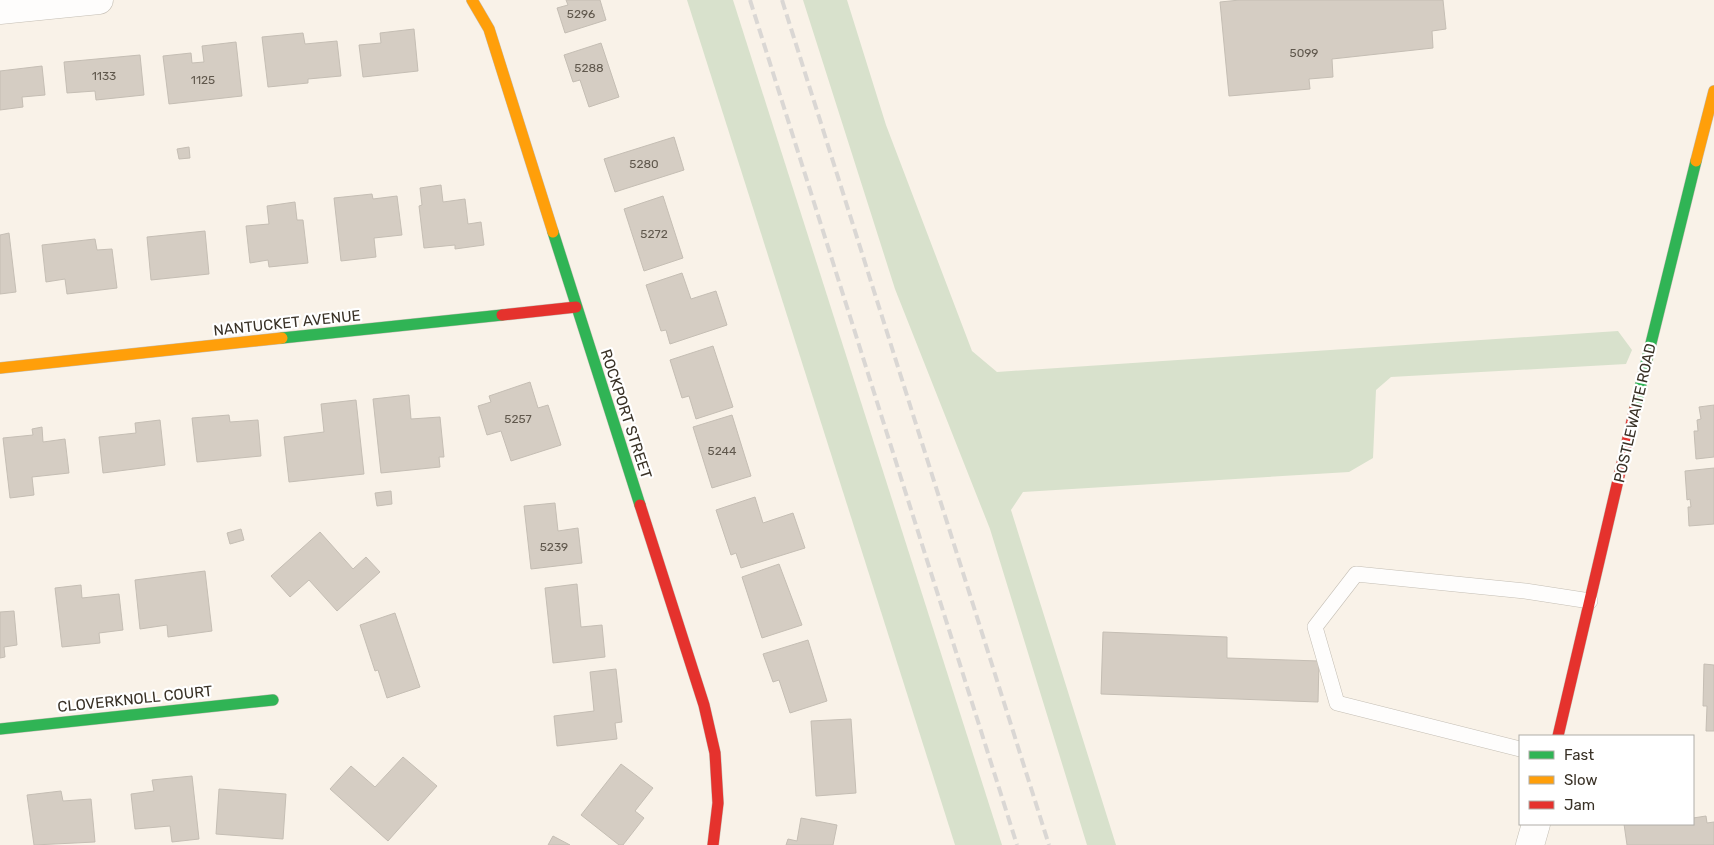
<svg xmlns="http://www.w3.org/2000/svg" width="1714" height="845" viewBox="0 0 1714 845" font-family="Rubik,sans-serif">
  <style>
    .green { fill: #d8e1cc }
    .building { fill: #d5cdc3; stroke: #c5beb4 }
    .lines { fill: none; stroke-linecap: round; stroke-linejoin: round }
    .lane-casing { stroke: #c4beb4; stroke-width: 16 }
    .street-casing { stroke: #c4beb4; stroke-width: 29 }
    .fast-casing { stroke: #c4beb4; stroke-width: 12 }
    .slow-casing { stroke: #c4beb4; stroke-width: 12 }
    .jam-casing { stroke: #c4beb4; stroke-width: 12 }
    .lane { stroke: #fefdfc; stroke-width: 15 }
    .street { stroke: #fefdfc; stroke-width: 28 }
    .fast { stroke: #30b455; stroke-width: 11 }
    .slow { stroke: #ff9f0a; stroke-width: 11 }
    .jam { stroke: #e5322d; stroke-width: 11 }
    .rail { stroke: #dad7d4; stroke-width: 4; stroke-dasharray: 10 5; stroke-linecap: butt }
    .labels { text-anchor: middle; dominant-baseline: central; stroke-width: 4.5; stroke-linejoin: round; paint-order: stroke }
    .number-label { font-size: 12px; fill: #60584d }
    .street-label { font-size: 15px; fill: #393126; stroke: #fff }
  </style>
  <rect width="100%" height="100%" fill="#f9f2e8"/>
  <g class="green">
    <polygon points="687,0 733,0 1002,845 955,845"/>
    <polygon points="803,0 847,0 886,125 972,351 997,372 1618,331 1632,350 1626,364 1391,377 1376,390 1373,458 1349,472 1023,492 1011,510 1116,845 1087,845 990,529 895,289"/>
  </g>
  <g class="building">
    <polygon points="566,0 600,0 606,20 565,33 557,8 568,5"/>
    <polygon points="1240,0 1443,0 1446,29 1432,31 1433,48 1332,59 1333,77 1309,79 1310,89 1229,96 1220,2"/>
    <polygon points="414,29 418,71 363,77 359,45 381,43 380,33"/>
    <polygon points="303,33 305,44 337,41 341,76 308,79 308,83 268,87 262,37"/>
    <polygon points="236,42 242,96 169,104 163,56 191,53 192,63 204,62 202,46"/>
    <polygon points="601,43 619,97 589,107 580,80 573,82 564,55"/>
    <polygon points="140,55 144,95 96,100 95,91 67,93 64,62"/>
    <polygon points="42,66 45,95 22,97 23,107 0,110 0,71"/>
    <polygon points="674,137 684,170 615,192 604,159"/>
    <polygon points="189,147 190,158 179,159 177,149"/>
    <polygon points="441,185 443,202 465,199 468,224 481,222 484,245 455,249 455,245 424,248 419,206 422,205 420,188"/>
    <polygon points="372,194 373,199 397,196 402,235 374,238 376,257 341,261 334,198"/>
    <polygon points="663,196 683,258 644,271 624,209"/>
    <polygon points="295,202 297,220 303,220 308,263 269,267 268,260 250,263 246,226 269,224 267,206"/>
    <polygon points="205,231 209,274 151,280 147,237"/>
    <polygon points="9,233 16,292 0,294 0,235"/>
    <polygon points="95,239 97,250 112,249 117,288 67,294 65,279 46,282 42,245"/>
    <polygon points="682,273 691,299 716,291 727,325 670,344 666,330 661,331 646,285"/>
    <polygon points="713,346 733,407 696,419 689,396 682,398 670,360"/>
    <polygon points="530,382 538,408 548,405 561,445 511,461 501,431 487,435 478,406 491,402 489,396"/>
    <polygon points="409,395 411,419 440,417 444,457 439,457 440,467 381,473 373,399"/>
    <polygon points="356,400 364,474 289,482 284,437 324,432 321,404"/>
    <polygon points="1714,405 1714,457 1696,459 1694,431 1698,431 1697,420 1701,419 1699,407"/>
    <polygon points="229,415 230,422 258,420 261,456 197,462 192,418"/>
    <polygon points="732,415 751,476 712,488 693,427"/>
    <polygon points="160,420 165,465 103,473 99,437 136,433 135,423"/>
    <polygon points="42,427 43,442 65,439 69,473 32,477 34,495 10,498 3,438 33,435 32,429"/>
    <polygon points="1714,468 1714,524 1689,526 1688,507 1691,507 1690,499 1687,500 1685,471"/>
    <polygon points="391,491 392,504 377,506 375,493"/>
    <polygon points="755,497 763,523 793,513 805,548 741,568 736,553 731,555 716,510"/>
    <polygon points="555,503 558,531 578,528 582,563 531,569 524,506"/>
    <polygon points="241,529 244,540 230,544 227,533"/>
    <polygon points="320,532 353,569 366,557 380,572 337,611 309,580 290,597 271,576"/>
    <polygon points="779,564 802,625 762,638 742,577"/>
    <polygon points="205,571 212,631 168,637 167,625 140,629 135,580"/>
    <polygon points="577,584 581,627 602,625 605,657 553,663 545,588"/>
    <polygon points="81,585 82,598 119,594 123,630 99,633 100,643 62,647 55,588"/>
    <polygon points="14,611 17,645 4,647 5,657 0,658 0,612"/>
    <polygon points="395,613 420,687 387,698 378,670 375,671 360,625"/>
    <polygon points="1103,632 1227,637 1227,658 1319,661 1318,702 1101,694"/>
    <polygon points="808,640 827,701 790,713 779,680 773,682 763,654"/>
    <polygon points="1704,664 1714,665 1714,731 1706,731 1707,706 1703,706"/>
    <polygon points="616,669 622,722 615,723 617,739 557,746 554,716 594,711 590,672"/>
    <polygon points="851,719 856,793 816,796 811,721"/>
    <polygon points="403,757 437,786 388,841 330,789 351,766 375,787"/>
    <polygon points="621,764 653,788 635,811 644,818 623,845 619,845 581,815"/>
    <polygon points="192,776 199,839 172,842 170,826 135,829 131,794 154,791 152,780"/>
    <polygon points="219,789 286,794 283,839 216,834"/>
    <polygon points="61,791 63,801 91,799 95,842 34,845 27,795"/>
    <polygon points="1706,816 1707,823 1714,822 1714,845 1627,845 1624,824 1693,824 1693,818"/>
    <polygon points="801,818 837,825 833,845 786,845 788,839 797,841"/>
    <polygon points="553,836 570,845 548,845"/>
  </g>
  <g class="lines">
    <defs>
      <polyline id="lane" points="1520,749 1337,703 1315,627 1356,574 1525,591 1590,601"/>
      <g id="street">
        <polyline points="0,10 99,0"/>
        <polyline points="1530,845 1536,824"/>
      </g>
      <g id="fast">
        <polyline points="553,232 640,505"/>
        <polyline points="282,338 502,315"/>
        <polyline points="1635,408 1696,161"/>
        <polyline points="0,729 273,700"/>
      </g>
      <g id="slow">
        <polyline points="472,0 489,29 553,232"/>
        <polyline points="1696,161 1714,91"/>
        <polyline points="0,368 282,338"/>
      </g>
      <g id="jam">
        <polyline points="502,315 576,307"/>
        <polyline points="640,505 704,705 715,753 718,803 713,845"/>
        <polyline points="1558,736 1635,408"/>
      </g>
    </defs>
    <use href="#lane" class="lane-casing"/>
    <use href="#street" class="street-casing"/>
    <use href="#fast" class="fast-casing"/>
    <use href="#slow" class="slow-casing"/>
    <use href="#jam" class="jam-casing"/>
    <use href="#lane" class="lane"/>
    <use href="#street" class="street"/>
    <use href="#fast" class="fast"/>
    <use href="#slow" class="slow"/>
    <use href="#jam" class="jam"/>
    <g class="rail">
      <polyline points="750,0 1017,845"/>
      <polyline points="782,0 1049,845"/>
    </g>
  </g>
  <g class="labels">
    <g class="number-label">
      <text x="581" y="14">5296</text>
      <text x="1304" y="53">5099</text>
      <text x="589" y="68">5288</text>
      <text x="104" y="76">1133</text>
      <text x="203" y="80">1125</text>
      <text x="644" y="164">5280</text>
      <text x="654" y="234">5272</text>
      <text x="518" y="419">5257</text>
      <text x="722" y="451">5244</text>
      <text x="554" y="547">5239</text>
    </g>
    <g class="street-label">
      <text transform="translate(287 323) rotate(-6)">NANTUCKET AVENUE</text>
      <text transform="translate(1635 413) rotate(-77)">POSTLEWAITE ROAD</text>
      <text transform="translate(626 414) rotate(72)">ROCKPORT STREET</text>
      <text transform="translate(135 699) rotate(-6)">CLOVERKNOLL COURT</text>
    </g>
  </g>
  <rect x="1519" y="735" width="175" height="90" fill="#ffffff" stroke="#b0ada8"/>
  <rect x="1529" y="751" width="25" height="8" fill="#30b455" stroke="#b0ada8"/>
  <text x="1564" y="760" font-size="15" fill="#393126">Fast</text>
  <rect x="1529" y="776" width="25" height="8" fill="#ff9f0a" stroke="#b0ada8"/>
  <text x="1564" y="785" font-size="15" fill="#393126">Slow</text>
  <rect x="1529" y="801" width="25" height="8" fill="#e5322d" stroke="#b0ada8"/>
  <text x="1564" y="810" font-size="15" fill="#393126">Jam</text>
</svg>
